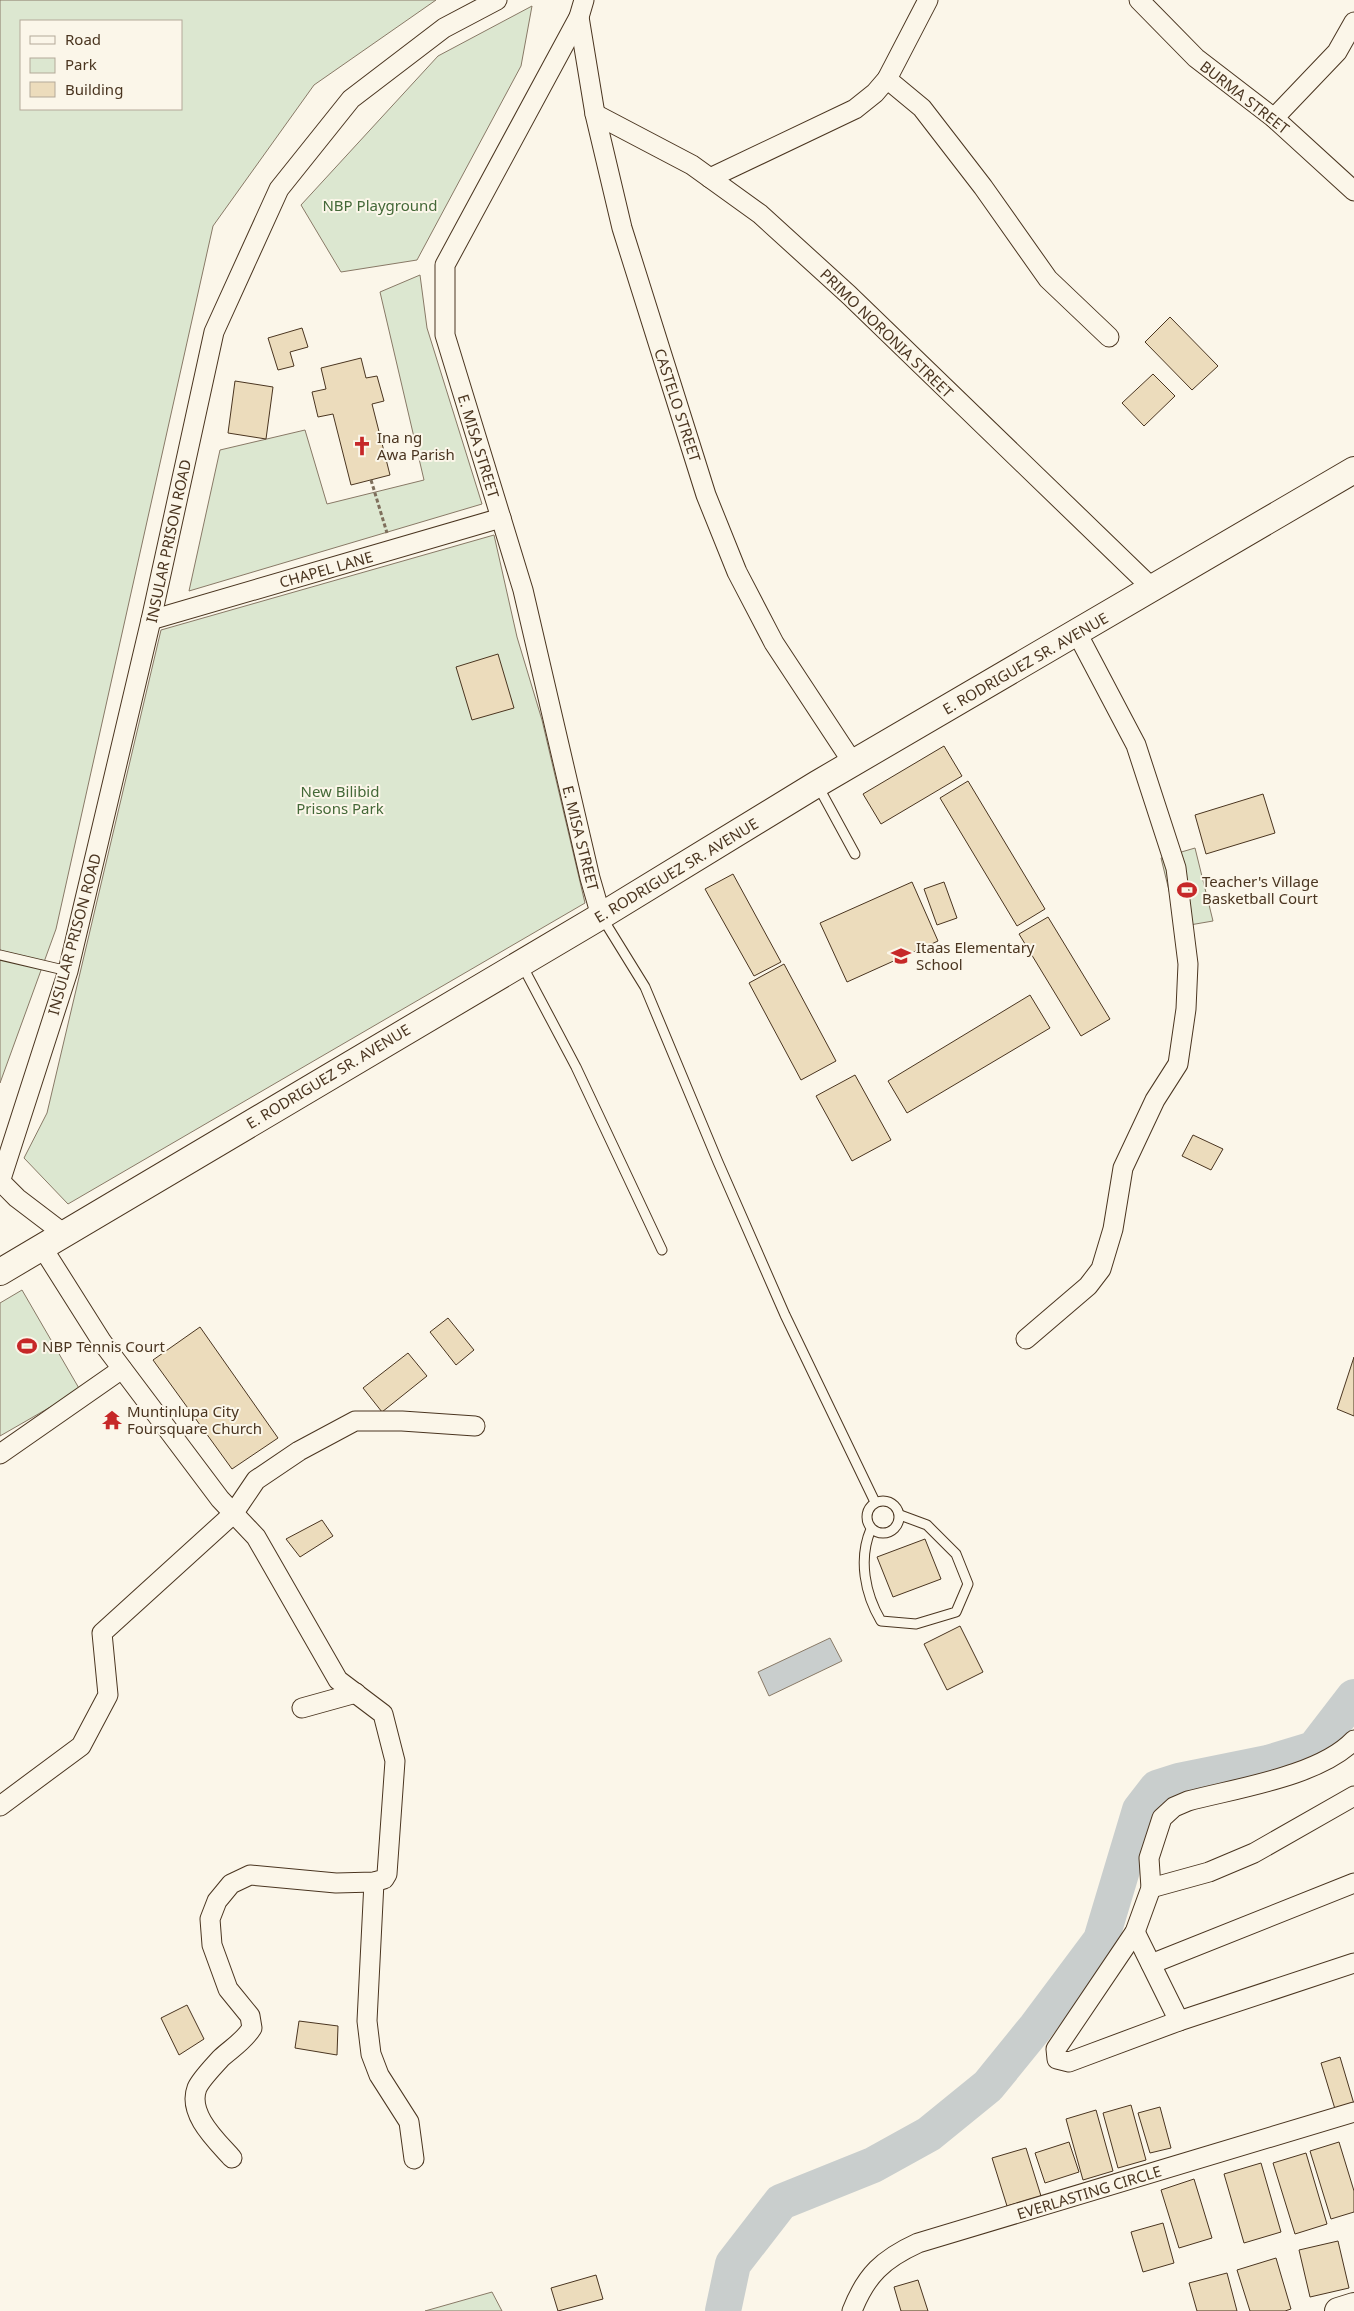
<svg xmlns="http://www.w3.org/2000/svg" width="1354" height="2311" viewBox="0 0 1354 2311" font-family="'Noto Sans',sans-serif">
  <style>
    .green { fill: #dce7d0; stroke: #887966; fill-rule: evenodd }
    .water { fill: #c9cecd; stroke: #887966 }
    .lines { fill: none; stroke-linecap: round; stroke-linejoin: round }
    .river { stroke: #c9cecd; stroke-width: 36 }
    .building { fill: #ecdcbc; stroke: #4a3520 }
    .lane-casing { stroke: #4a3520; stroke-width: 11 }
    .street-casing { stroke: #4a3520; stroke-width: 21 }
    .secondary-casing { stroke: #4a3520; stroke-width: 28 }
    .path { stroke: #7f6f5c; stroke-width: 3; stroke-dasharray: 4 2.5; stroke-linecap: butt }
    .lane { stroke: #fbf6e9; stroke-width: 9 }
    .street { stroke: #fbf6e9; stroke-width: 19 }
    .secondary { stroke: #fbf6e9; stroke-width: 26 }
    .labels { text-anchor: middle; dominant-baseline: central; stroke-width: 4; stroke-linejoin: round; paint-order: stroke }
    .street-label { font-size: 15px; fill: #4a3520; stroke: #fbf6e9 }
    .park-label { font-size: 15px; fill: #436837; stroke: #fbf6e9 }
    .poi-label { font-size: 15px; fill: #4a3520; stroke: #fbf6e9; text-anchor: start }
  </style>
  <rect width="100%" height="100%" fill="#fbf6e9"/>
  <g class="green">
    <path d="M0,0H436L314,85L213,226L56,929L0,1083ZM21,21H181V109H21Z"/>
    <polygon points="532,6 521,66 417,260 341,272 301,205 438,56"/>
    <polygon points="420,275 427,328 482,504 189,591 220,450 305,430 327,504 424,480 380,292"/>
    <polygon points="494,535 517,637 542,720 585,903 68,1204 24,1158 47,1113 161,630"/>
    <polygon points="1195,848 1213,921 1178,927 1161,858"/>
    <polygon points="22,1290 80,1390 0,1436 0,1303"/>
    <polygon points="492,2292 502,2311 425,2311"/>
  </g>
  <polygon class="water" points="830,1638 842,1661 769,1696 758,1672"/>
  <g class="lines">
    <polyline class="river" points="723,2311 733,2264 781,2202 873,2165 929,2134 988,2086 1036,2027 1101,1940 1140,1810 1157,1788 1179,1781 1268,1763 1314,1749 1354,1697"/>
  </g>
  <g class="building">
    <polygon points="1170,317 1218,366 1192,390 1145,342"/>
    <polygon points="302,328 308,347 290,352 294,366 278,370 268,338"/>
    <polygon points="361,358 366,378 377,376 384,401 372,404 390,475 351,485 333,414 318,417 312,392 326,389 321,368"/>
    <polygon points="1153,374 1175,396 1144,426 1122,403"/>
    <polygon points="235,381 273,387 266,439 228,433"/>
    <polygon points="498,654 514,708 472,720 456,667"/>
    <polygon points="944,746 962,776 881,824 863,794"/>
    <polygon points="968,781 1045,909 1017,926 940,798"/>
    <polygon points="1263,794 1275,833 1206,854 1195,815"/>
    <polygon points="733,874 781,962 754,976 705,889"/>
    <polygon points="912,882 938,941 847,982 820,923"/>
    <polygon points="944,882 957,918 937,925 924,889"/>
    <polygon points="1048,917 1110,1019 1081,1036 1019,934"/>
    <polygon points="784,964 836,1061 801,1080 749,983"/>
    <polygon points="1030,995 1050,1028 907,1113 888,1081"/>
    <polygon points="855,1075 891,1140 852,1161 816,1096"/>
    <polygon points="1193,1135 1223,1149 1211,1170 1182,1156"/>
    <polygon points="448,1318 474,1350 456,1365 430,1332"/>
    <polygon points="200,1327 278,1438 232,1469 153,1360"/>
    <polygon points="408,1353 427,1376 382,1412 363,1388"/>
    <polygon points="1354,1357 1354,1416 1337,1409"/>
    <polygon points="322,1520 333,1536 300,1557 286,1539"/>
    <polygon points="925,1539 941,1579 893,1597 877,1557"/>
    <polygon points="960,1626 983,1672 947,1690 924,1644"/>
    <polygon points="187,2005 204,2039 179,2055 161,2018"/>
    <polygon points="299,2021 338,2026 337,2055 295,2048"/>
    <polygon points="1340,2057 1354,2104 1335,2109 1321,2063"/>
    <polygon points="1131,2105 1146,2160 1118,2168 1103,2113"/>
    <polygon points="1160,2107 1171,2148 1150,2153 1138,2113"/>
    <polygon points="1096,2110 1113,2171 1083,2180 1066,2119"/>
    <polygon points="1069,2142 1079,2172 1045,2183 1035,2153"/>
    <polygon points="1339,2142 1354,2191 1354,2212 1331,2219 1310,2151"/>
    <polygon points="1026,2148 1041,2196 1007,2206 992,2158"/>
    <polygon points="1306,2153 1327,2224 1295,2234 1273,2163"/>
    <polygon points="1261,2163 1281,2232 1244,2243 1224,2174"/>
    <polygon points="1194,2179 1212,2238 1179,2248 1161,2190"/>
    <polygon points="1163,2223 1174,2263 1143,2272 1131,2232"/>
    <polygon points="1338,2241 1349,2288 1310,2297 1299,2250"/>
    <polygon points="1276,2258 1291,2309 1285,2311 1250,2311 1237,2270"/>
    <polygon points="1227,2273 1237,2311 1197,2311 1189,2283"/>
    <polygon points="596,2275 603,2299 558,2311 551,2288"/>
    <polygon points="918,2280 928,2311 901,2311 894,2287"/>
  </g>
  <g class="lines">
    <defs>
      <g id="lane">
        <polyline points="818,786 855,854"/>
        <polyline points="603,919 645,987 718,1162 785,1315 875,1502"/>
        <polyline points="0,955 68,971"/>
        <polyline points="522,965 576,1067 662,1250"/>
        <circle cx="883" cy="1517" r="16"/>
        <path d="M871,1529C858,1559 865,1594 881,1621L916,1624L956,1612L968,1584L956,1554L927,1525L900,1515"/>
      </g>
      <g id="street">
        <polyline points="584,0 579,17 445,265 445,335 523,590 590,878 601,916"/>
        <polyline points="1139,0 1196,58 1274,118 1354,191"/>
        <polyline points="579,17 595,114 622,228 706,495 737,572 774,643 853,763"/>
        <polyline points="887,79 922,108 983,187 1048,279 1109,337"/>
        <polyline points="595,114 692,165 760,214 849,295 1152,588"/>
        <polyline points="1274,118 1337,52 1354,22"/>
        <polyline points="710,178 855,109 875,93 887,79 928,0"/>
        <polyline points="151,620 501,518"/>
        <polyline points="0,1181 17,1198 63,1233"/>
        <polyline points="0,1182 68,971 151,620 214,332 279,189 351,99 444,28 497,0"/>
        <path d="M42,1247L102,1342L220,1499L256,1537L338,1680L383,1714L395,1761L387,1874L384,1879L374,1882L336,1883L250,1875L231,1884L217,1901L210,1919L212,1945L228,1989L250,2016L252,2028C244,2041 232,2048 221,2058C214,2066 201,2079 197,2088C187,2114 217,2141 232,2158"/>
        <polyline points="1026,1339 1088,1286 1101,1269 1113,1229 1123,1168 1155,1100 1178,1064 1186,1009 1188,964 1176,868 1136,745 1077,633"/>
        <polyline points="0,1454 122,1369"/>
        <polyline points="302,1708 356,1693"/>
        <path d="M1354,1740C1320,1776 1237,1788 1188,1801L1174,1807L1162,1818L1149,1858L1151,1888L1135,1932L1056,2049L1057,2059L1069,2062L1179,2021L1354,1963"/>
        <polyline points="0,1806 81,1746 108,1695 102,1633 233,1514 256,1480 299,1451 355,1421 402,1421 475,1426"/>
        <polyline points="374,1882 367,2021 371,2054 379,2075 409,2122 414,2159"/>
        <polyline points="1151,1888 1209,1872 1254,1853 1354,1796"/>
        <polyline points="1135,1932 1179,2021"/>
        <polyline points="1151,1964 1354,1883"/>
        <path d="M852,2311C866,2275 883,2259 918,2243L1354,2112"/>
      </g>
      <g id="secondary">
        <polyline points="0,1272 601,916 817,784 1354,470"/>
        <polyline points="1338,2311 1354,2306"/>
      </g>
    </defs>
    <use href="#lane" class="lane-casing"/>
    <use href="#street" class="street-casing"/>
    <use href="#secondary" class="secondary-casing"/>
    <polyline class="path" points="371,480 387,533"/>
    <use href="#lane" class="lane"/>
    <use href="#street" class="street"/>
    <use href="#secondary" class="secondary"/>
  </g>
  <defs>
    <symbol id="church-bare" viewBox="-9 -9 18 18"><path d="M-1.2-6h2.4v3.5h3.3v2.4h-3.3V6h-2.4V-.1h-3.3v-2.4h3.3Z" fill="#c62828" stroke="#fbf6e9" stroke-width="2.5" paint-order="stroke"/></symbol>
    <symbol id="stadium-bare" viewBox="-9 -9 18 18"><path d="M0-5a6.5 5 0 1 0 0 10a6.5 5 0 1 0 0-10ZM-3.5-1.8h7v3.6h-7Z" fill="#c62828" stroke="#fbf6e9" stroke-width="2.5" paint-order="stroke"/></symbol>
    <symbol id="school-bare" viewBox="-9 -9 18 18"><path d="M0-5L7-2L0 1L-7-2ZM-4 1L0 2.5L4 1V4Q0 6-4 4Z" fill="#c62828" stroke="#fbf6e9" stroke-width="2.5" paint-order="stroke"/></symbol>
    <symbol id="temple-bare" viewBox="-9 -9 18 18"><path d="M0-6L5-2H3V0L6.5 2.5H4V6H1.5V3h-3V6H-4V2.5H-6.5L-3 0V-2H-5Z" fill="#c62828" stroke="#fbf6e9" stroke-width="2.5" paint-order="stroke"/></symbol>
  </defs>
  <g fill-rule="evenodd">
    <use href="#church-bare" x="348" y="432" width="28" height="28"/>
    <use href="#stadium-bare" x="1173" y="876" width="28" height="28"/>
    <use href="#school-bare" x="887" y="942" width="28" height="28"/>
    <use href="#stadium-bare" x="13" y="1332" width="28" height="28"/>
    <use href="#temple-bare" x="98" y="1406" width="28" height="28"/>
  </g>
  <g class="labels">
    <g class="street-label">
      <text transform="translate(1245 97) rotate(38)">BURMA STREET</text>
      <text transform="translate(887 333) rotate(44)">PRIMO NORONIA STREET</text>
      <text transform="translate(678 405) rotate(72)">CASTELO STREET</text>
      <text transform="translate(479 446) rotate(73)">E. MISA STREET</text>
      <text transform="translate(168 541) rotate(-78)">INSULAR PRISON ROAD</text>
      <text transform="translate(326 569) rotate(-16)">CHAPEL LANE</text>
      <text transform="translate(1025 663) rotate(-30)">E. RODRIGUEZ SR. AVENUE</text>
      <text transform="translate(581 838) rotate(76)">E. MISA STREET</text>
      <text transform="translate(676 870) rotate(-31)">E. RODRIGUEZ SR. AVENUE</text>
      <text transform="translate(74 934) rotate(-75)">INSULAR PRISON ROAD</text>
      <text transform="translate(328 1076) rotate(-31)">E. RODRIGUEZ SR. AVENUE</text>
      <text transform="translate(1089 2192) rotate(-17)">EVERLASTING CIRCLE</text>
    </g>
    <g class="park-label">
      <text x="380" y="205">NBP Playground</text>
      <text x="340" y="791">New Bilibid<tspan x="340" dy="17">Prisons Park</tspan></text>
    </g>
    <g class="poi-label">
      <text x="377" y="437">Ina ng<tspan x="377" dy="17">Awa Parish</tspan></text>
      <text x="1202" y="881">Teacher's Village<tspan x="1202" dy="17">Basketball Court</tspan></text>
      <text x="916" y="947">Itaas Elementary<tspan x="916" dy="17">School</tspan></text>
      <text x="42" y="1346">NBP Tennis Court</text>
      <text x="127" y="1411">Muntinlupa City<tspan x="127" dy="17">Foursquare Church</tspan></text>
    </g>
  </g>
  <rect x="20" y="20" width="162" height="90" fill="#fbf6e9" stroke="#b4a999"/>
  <rect x="30" y="36" width="25" height="8" fill="#fbf6e9" stroke="#b4a999"/>
  <text x="65" y="45" font-size="15" fill="#4a3520">Road</text>
  <rect x="30" y="58" width="25" height="15" fill="#dce7d0" stroke="#b4a999"/>
  <text x="65" y="70" font-size="15" fill="#4a3520">Park</text>
  <rect x="30" y="82" width="25" height="15" fill="#ecdcbc" stroke="#b4a999"/>
  <text x="65" y="95" font-size="15" fill="#4a3520">Building</text>
</svg>
